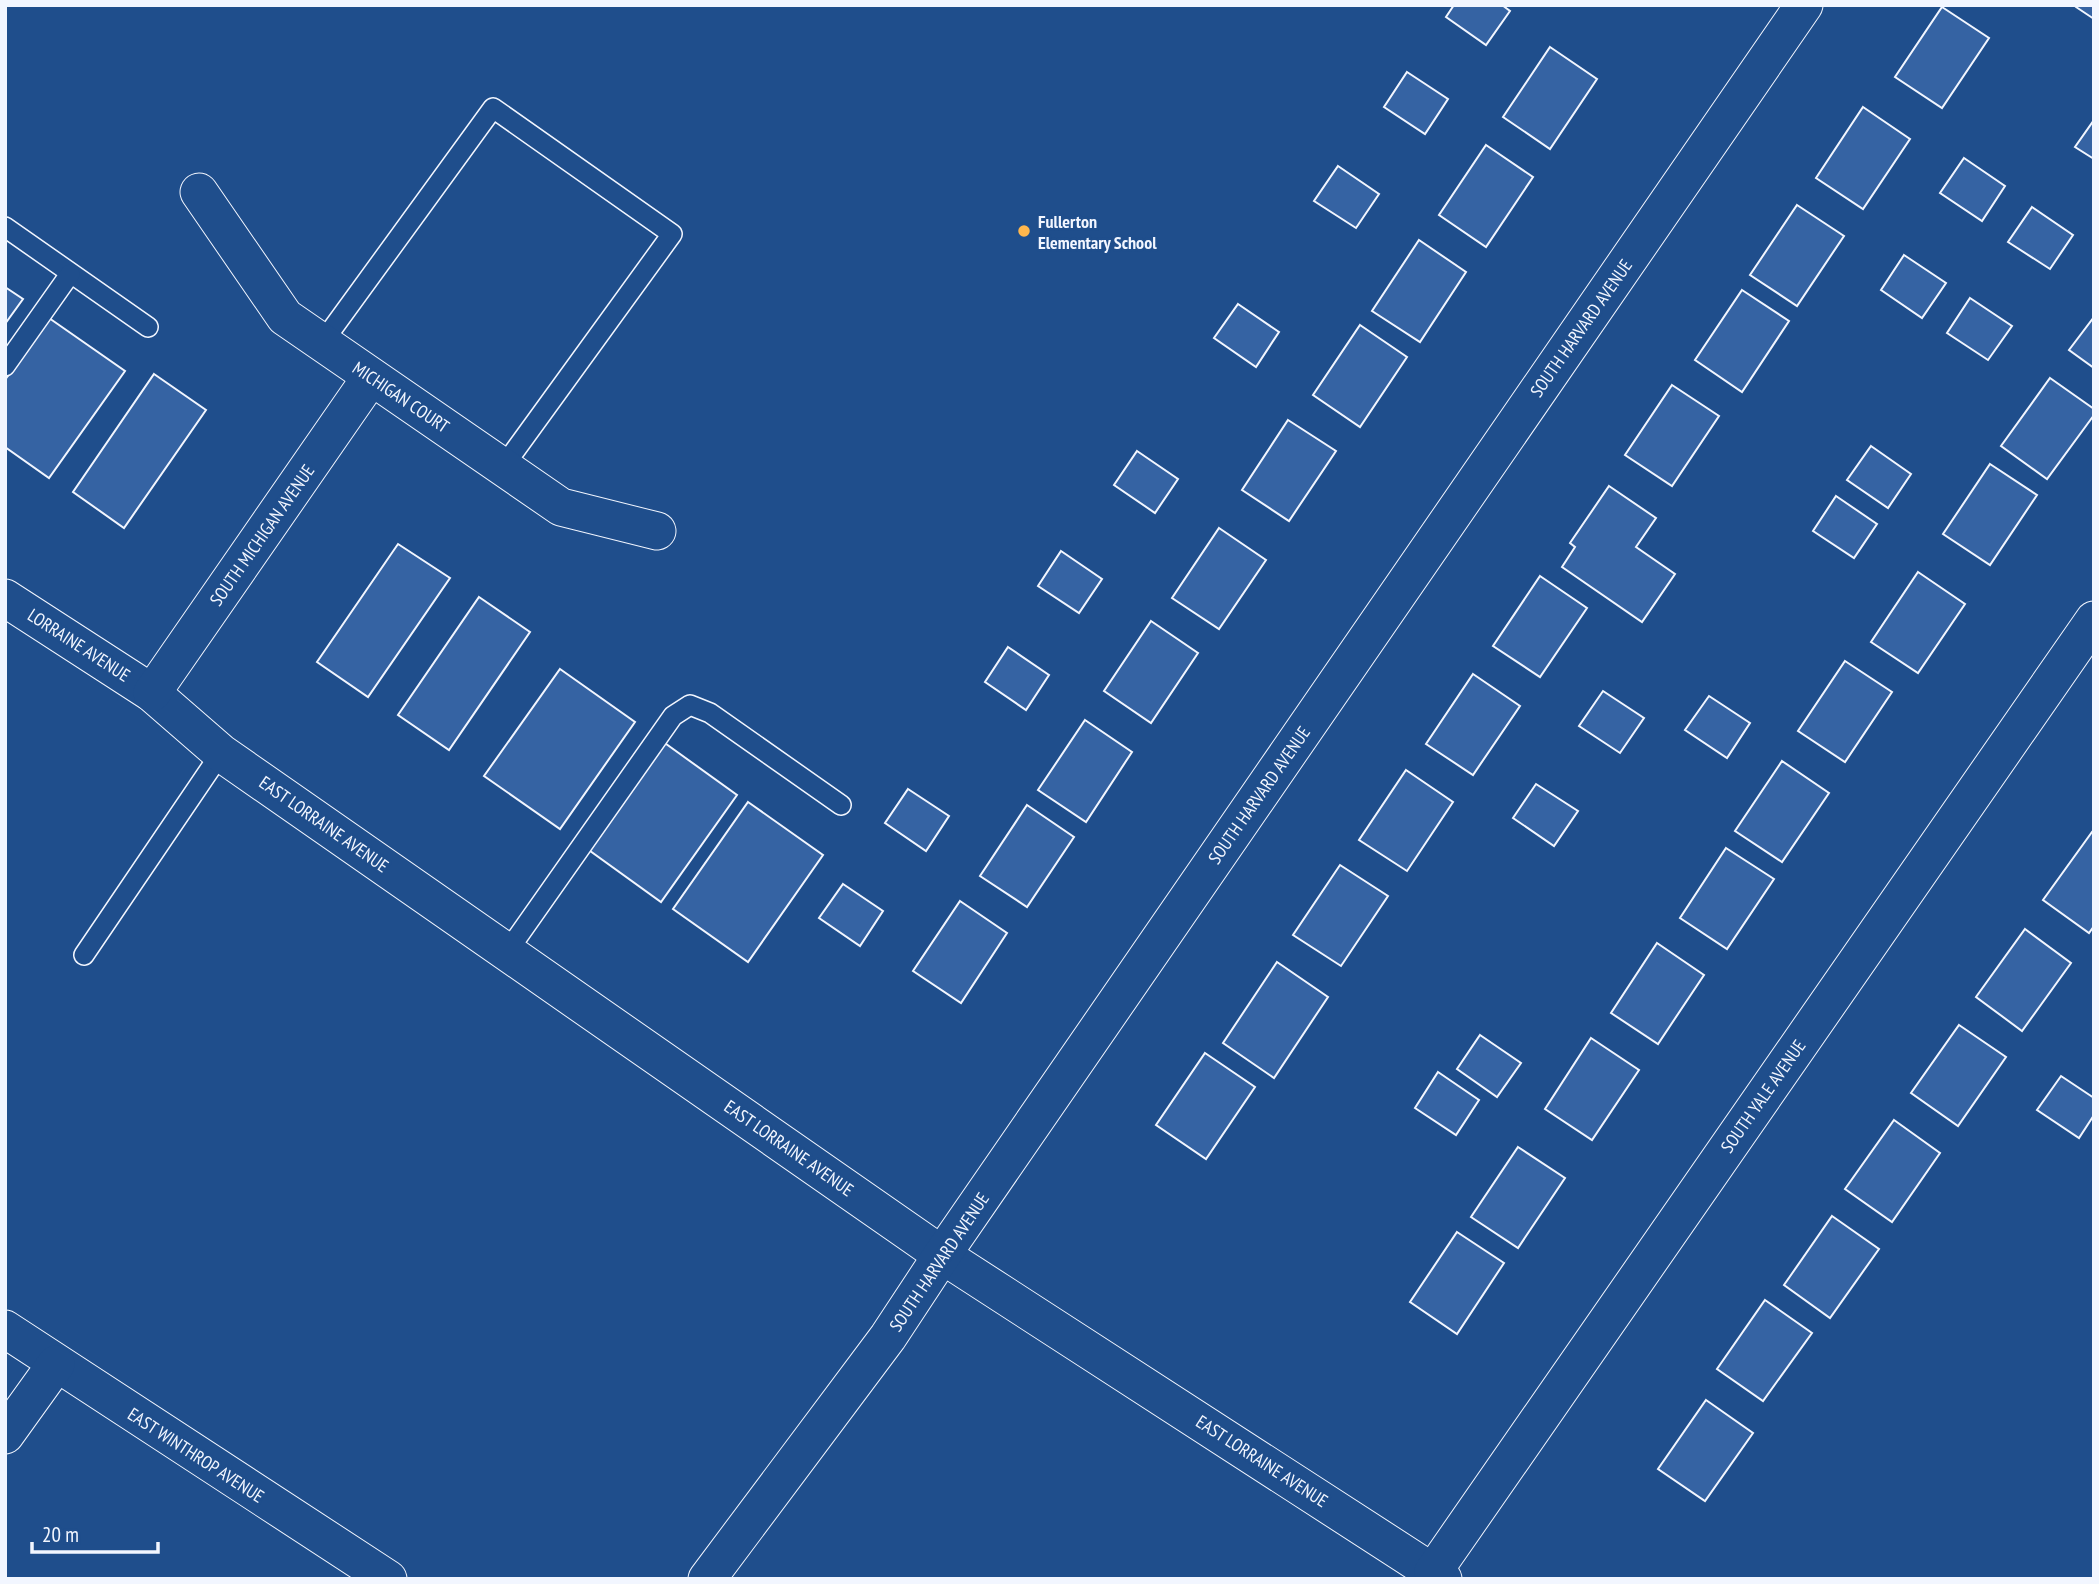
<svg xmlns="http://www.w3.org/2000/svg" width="2099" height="1584" viewBox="0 0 2099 1584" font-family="'PT Sans Narrow',sans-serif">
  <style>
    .building { fill: #3563a3; stroke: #f2f6ff; stroke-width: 2 }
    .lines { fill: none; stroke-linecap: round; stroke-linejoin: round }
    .service-casing { stroke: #f2f6ff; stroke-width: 22 }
    .minor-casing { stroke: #f2f6ff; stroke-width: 39 }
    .service { stroke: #1f4e8c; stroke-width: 19 }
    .minor { stroke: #1f4e8c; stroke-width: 37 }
    .poi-dot { fill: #ffb74d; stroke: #1f4e8c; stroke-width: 2.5 }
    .labels { text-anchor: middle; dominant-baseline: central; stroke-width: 5; stroke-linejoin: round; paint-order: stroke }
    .poi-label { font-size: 18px; font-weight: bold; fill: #f2f6ff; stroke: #1f4e8c; text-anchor: start }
    .street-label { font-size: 18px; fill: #f2f6ff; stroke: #1f4e8c }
  </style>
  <rect width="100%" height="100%" fill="#1f4e8c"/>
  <g class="building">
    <polygon points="1454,5 1502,5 1510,11 1486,45 1446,17"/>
    <polygon points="2077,5 2094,5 2094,19 2076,7"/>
    <polygon points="1942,7 1989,38 1942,108 1895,77"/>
    <polygon points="1550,47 1597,79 1550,149 1503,117"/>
    <polygon points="1407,72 1448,99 1425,134 1384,107"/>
    <polygon points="1863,107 1910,139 1863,209 1816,178"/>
    <polygon points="2094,120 2094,159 2075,147"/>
    <polygon points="1486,145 1533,177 1486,247 1439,215"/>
    <polygon points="1964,158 2005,186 1982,221 1940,193"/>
    <polygon points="1338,166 1379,194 1356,228 1314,201"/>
    <polygon points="1797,205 1844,236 1797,306 1750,275"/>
    <polygon points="2032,207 2073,235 2050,269 2008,242"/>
    <polygon points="1419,240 1466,272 1420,342 1372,311"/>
    <polygon points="1904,255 1946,283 1922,318 1881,290"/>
    <polygon points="5,287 23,299 5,324"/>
    <polygon points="1742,290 1789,321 1742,392 1695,360"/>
    <polygon points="1970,298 2012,326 1988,360 1947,333"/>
    <polygon points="1238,304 1279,332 1256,367 1214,338"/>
    <polygon points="2094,317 2094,368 2069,350"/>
    <polygon points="49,318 125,371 49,478 5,447 5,380"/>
    <polygon points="1360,325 1407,357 1360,427 1313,395"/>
    <polygon points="154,374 206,410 124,528 73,492"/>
    <polygon points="2050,378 2094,409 2094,415 2047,479 2001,446"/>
    <polygon points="1672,385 1719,416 1672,486 1625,455"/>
    <polygon points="1288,420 1336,451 1289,521 1242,490"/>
    <polygon points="1871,446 1911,474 1888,508 1847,480"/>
    <polygon points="1137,451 1178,479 1155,513 1114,485"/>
    <polygon points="1990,464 2037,495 1990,565 1943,534"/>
    <polygon points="1609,486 1656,518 1636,547 1675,574 1642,622 1562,567 1575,547 1570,543"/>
    <polygon points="1836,496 1877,524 1854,558 1813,531"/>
    <polygon points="1219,528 1266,560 1219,629 1172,598"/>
    <polygon points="398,544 450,578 368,697 317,662"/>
    <polygon points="1061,551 1102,579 1079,613 1038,586"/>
    <polygon points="1918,572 1965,604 1918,673 1871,642"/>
    <polygon points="1540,576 1587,608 1540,677 1493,646"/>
    <polygon points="479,597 530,632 449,750 398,715"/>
    <polygon points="1151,621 1198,653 1151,723 1104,691"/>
    <polygon points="1008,647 1049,675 1026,710 985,682"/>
    <polygon points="1845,661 1892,692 1845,762 1798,731"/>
    <polygon points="560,669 635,722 560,829 484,776"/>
    <polygon points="1473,674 1520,706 1473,775 1426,744"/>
    <polygon points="1603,691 1644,718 1620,753 1579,726"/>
    <polygon points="1709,696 1750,723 1727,758 1685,730"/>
    <polygon points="1085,720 1132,752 1086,822 1038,790"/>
    <polygon points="662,741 737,795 661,902 586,848"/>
    <polygon points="1782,761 1829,793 1782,862 1735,831"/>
    <polygon points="1406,770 1453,802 1407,871 1359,840"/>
    <polygon points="1536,784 1578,811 1554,846 1513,818"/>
    <polygon points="908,789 949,816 926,851 885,823"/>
    <polygon points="748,802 823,855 748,962 673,909"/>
    <polygon points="1027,805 1074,837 1027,907 980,876"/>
    <polygon points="2092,832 2094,833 2094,926 2089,933 2043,900"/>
    <polygon points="1726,848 1774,879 1727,949 1680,918"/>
    <polygon points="1340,865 1388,896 1341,966 1293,935"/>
    <polygon points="843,884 883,911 860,946 819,918"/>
    <polygon points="960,901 1007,933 961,1003 913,971"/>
    <polygon points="2025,929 2071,963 2022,1031 1976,997"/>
    <polygon points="1657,943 1704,975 1658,1044 1611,1013"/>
    <polygon points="1277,962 1328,997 1274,1078 1223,1043"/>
    <polygon points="1959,1025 2006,1057 1958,1126 1911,1093"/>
    <polygon points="1480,1035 1521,1063 1497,1097 1457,1069"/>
    <polygon points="1591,1038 1639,1070 1592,1140 1545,1109"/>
    <polygon points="1205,1053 1255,1087 1206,1159 1156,1125"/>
    <polygon points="1438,1072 1479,1100 1456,1135 1415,1108"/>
    <polygon points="2061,1076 2094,1098 2094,1115 2079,1138 2037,1110"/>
    <polygon points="1894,1120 1940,1153 1892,1222 1845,1189"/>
    <polygon points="1518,1147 1565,1178 1518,1248 1471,1217"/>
    <polygon points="1832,1216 1879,1249 1830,1318 1784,1285"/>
    <polygon points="1457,1232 1504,1263 1457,1334 1410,1302"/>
    <polygon points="1765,1300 1812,1333 1763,1401 1717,1369"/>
    <polygon points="1706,1400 1753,1433 1705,1501 1658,1469"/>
  </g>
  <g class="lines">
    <defs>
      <g id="service">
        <polyline points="5,227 148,327"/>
        <polyline points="322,343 493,108 672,234 503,467"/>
        <polyline points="5,366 70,274"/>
        <polyline points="507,952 673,716 690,705 710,713 841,805"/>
        <polyline points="84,955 221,753"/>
      </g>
      <g id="minor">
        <polyline points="199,192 285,317 561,507 657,531"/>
        <polyline points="5,598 152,693 221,753 942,1255 1443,1579"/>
        <polyline points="152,693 371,377"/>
        <polyline points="5,1329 388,1579"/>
        <polyline points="5,1435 56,1364"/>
        <polyline points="1433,1572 2094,620"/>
        <polyline points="707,1579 888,1337 942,1255 1804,5"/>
      </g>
    </defs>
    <use href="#service" class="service-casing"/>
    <use href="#minor" class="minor-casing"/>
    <use href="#service" class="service"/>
    <use href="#minor" class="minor"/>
  </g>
  <circle class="poi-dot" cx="1024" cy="231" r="7"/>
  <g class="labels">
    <g class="poi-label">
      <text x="1038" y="221">Fullerton<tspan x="1038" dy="21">Elementary School</tspan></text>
    </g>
    <g class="street-label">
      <text transform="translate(1581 328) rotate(-55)">SOUTH HARVARD AVENUE</text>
      <text transform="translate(401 397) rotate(34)">MICHIGAN COURT</text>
      <text transform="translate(262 535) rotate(-55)">SOUTH MICHIGAN AVENUE</text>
      <text transform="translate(79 645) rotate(33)">LORRAINE AVENUE</text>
      <text transform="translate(1259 795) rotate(-55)">SOUTH HARVARD AVENUE</text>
      <text transform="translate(324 824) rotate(35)">EAST LORRAINE AVENUE</text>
      <text transform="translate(1763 1096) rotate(-55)">SOUTH YALE AVENUE</text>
      <text transform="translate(789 1148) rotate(35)">EAST LORRAINE AVENUE</text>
      <text transform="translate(939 1262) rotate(-56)">SOUTH HARVARD AVENUE</text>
      <text transform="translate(196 1455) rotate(33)">EAST WINTHROP AVENUE</text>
      <text transform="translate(1262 1461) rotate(33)">EAST LORRAINE AVENUE</text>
    </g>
  </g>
  <rect width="2099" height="1584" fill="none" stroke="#f2f6ff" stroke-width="14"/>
  <path d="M32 1542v10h126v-10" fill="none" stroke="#f2f6ff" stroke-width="3.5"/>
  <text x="42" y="1542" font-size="21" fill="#f2f6ff" stroke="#1f4e8c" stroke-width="5" paint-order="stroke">20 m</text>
</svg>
